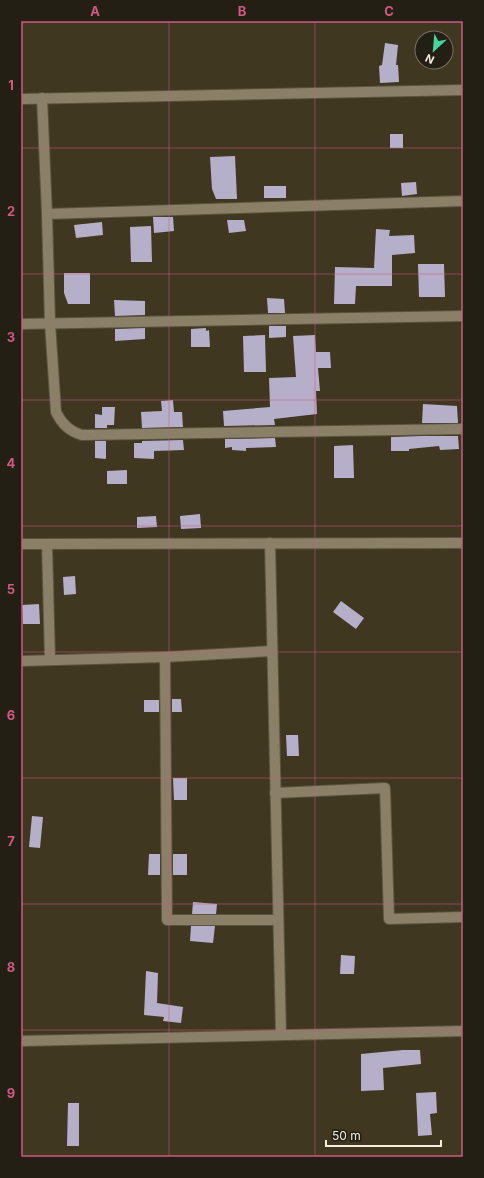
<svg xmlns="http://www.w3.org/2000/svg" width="484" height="1178" viewBox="0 0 484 1178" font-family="Inter,sans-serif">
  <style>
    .building { fill: #b6afc9 }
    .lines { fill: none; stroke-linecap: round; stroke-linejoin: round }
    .minor-casing { stroke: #5b5440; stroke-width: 12 }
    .minor { stroke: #8a8068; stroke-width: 10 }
    .grid { fill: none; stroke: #d05883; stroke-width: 1; stroke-opacity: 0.55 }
    .neatline { fill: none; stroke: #d05883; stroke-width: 1.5 }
    .grid-label { font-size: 13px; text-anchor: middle; font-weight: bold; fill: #d05883 }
  </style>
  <rect width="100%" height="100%" fill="#3f3720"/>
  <g class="building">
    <polygon points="385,43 398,45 396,65 398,65 399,82 380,83 379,66 382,65"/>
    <rect x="390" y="134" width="13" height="14"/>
    <polygon points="235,156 237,199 216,199 212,189 210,157"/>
    <polygon points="416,182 417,194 402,196 401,183"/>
    <rect x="264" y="186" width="22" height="12"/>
    <polygon points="153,217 173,217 174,231 154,233"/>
    <polygon points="227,220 244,220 246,231 229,233"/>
    <polygon points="102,222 103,235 76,238 74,225"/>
    <polygon points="151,226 152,262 131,262 130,227"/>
    <polygon points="376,229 390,230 389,236 414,235 415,253 392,255 392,286 356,286 355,304 334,304 335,267 374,268"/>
    <polygon points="418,264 444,264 445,297 419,297"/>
    <polygon points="64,273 90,273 90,304 68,304 64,293"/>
    <polygon points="267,298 284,299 285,313 268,313"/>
    <polygon points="114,300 145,301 145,315 115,316"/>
    <polygon points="269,326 286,326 286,337 269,338"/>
    <polygon points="145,328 145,339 115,341 115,329"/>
    <polygon points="206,328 206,331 209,330 210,347 191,347 191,329"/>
    <polygon points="265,335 266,372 244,372 243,336"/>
    <polygon points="315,335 316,352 330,352 331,368 318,368 320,391 316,391 317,414 274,419 275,425 224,426 223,411 270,407 269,378 296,377 293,336"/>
    <polygon points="173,400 174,412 182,412 183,427 142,428 141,412 162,411 161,401"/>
    <polygon points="423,404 457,406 458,423 422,423"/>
    <polygon points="102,407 115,407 114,425 107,425 107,428 95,428 95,414 102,415"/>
    <polygon points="422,436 458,436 459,449 440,450 439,446 409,449 409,451 391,451 391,437"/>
    <polygon points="275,438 276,447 246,448 246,451 232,450 232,447 225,448 225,439"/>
    <polygon points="183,440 184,450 154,451 154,459 134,458 134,443 142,443 142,441"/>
    <polygon points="95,441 106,441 106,459 95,458"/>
    <polygon points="353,445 354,478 334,478 334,446"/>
    <polygon points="127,470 127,484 107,484 107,471"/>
    <polygon points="200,514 201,528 181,529 180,516"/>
    <polygon points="156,516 157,527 137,528 137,517"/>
    <polygon points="75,576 76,594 64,595 63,577"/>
    <polygon points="341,601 364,618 356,629 333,612"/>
    <polygon points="39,604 40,624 23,624 22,605"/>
    <polygon points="172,699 181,699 182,712 172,712"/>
    <rect x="144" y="700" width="15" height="12"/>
    <polygon points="286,735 298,735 299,756 287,756"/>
    <polygon points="173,778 187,778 187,800 174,800"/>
    <polygon points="32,816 43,817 40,848 29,847"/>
    <polygon points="149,854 160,854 160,875 148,875"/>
    <rect x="173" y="854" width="14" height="21"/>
    <polygon points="193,902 217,904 216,914 192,914"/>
    <polygon points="191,926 215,926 213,943 190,941"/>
    <polygon points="341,955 355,956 354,974 340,974"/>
    <polygon points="146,971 158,973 157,1003 183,1007 181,1023 163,1021 164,1017 144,1015"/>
    <polygon points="403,1050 420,1050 421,1064 383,1068 384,1090 361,1091 361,1054"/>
    <polygon points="436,1092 437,1113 430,1114 432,1135 418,1136 416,1093"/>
    <polygon points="68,1103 79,1103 79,1146 67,1146"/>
  </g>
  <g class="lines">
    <defs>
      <g id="minor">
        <polyline points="42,98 47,214 463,201"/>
        <polyline points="21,99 463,90"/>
        <path d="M47,214L50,323L56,412C62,424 69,431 82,435L463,429"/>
        <polyline points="21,324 463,316"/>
        <polyline points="270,543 281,1035"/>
        <polyline points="21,544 463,543"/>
        <polyline points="47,544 50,660"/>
        <polyline points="272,651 165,657 167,920 278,920"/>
        <polyline points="21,661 165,657"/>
        <polyline points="275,793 385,788 389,919 463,917"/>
        <polyline points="21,1041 463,1031"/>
      </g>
    </defs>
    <use href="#minor" class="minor-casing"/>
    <use href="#minor" class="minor"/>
  </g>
  <path class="grid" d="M169,21V1157M315,21V1157M21,148H463M21,274H463M21,400H463M21,526H463M21,652H463M21,778H463M21,904H463M21,1030H463"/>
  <rect width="484" height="1178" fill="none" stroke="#231f15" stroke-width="44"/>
  <g transform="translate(434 50) rotate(206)"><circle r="19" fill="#231f15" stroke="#767166"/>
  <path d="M0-3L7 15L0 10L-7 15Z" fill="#45d49e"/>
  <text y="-6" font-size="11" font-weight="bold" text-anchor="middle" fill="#f2eddf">N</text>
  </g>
  <path d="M326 1140v6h115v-6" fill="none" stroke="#f2eddf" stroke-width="2"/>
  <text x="332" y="1140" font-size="12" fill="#f2eddf" stroke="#231f15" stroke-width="3" paint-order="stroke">50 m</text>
  <rect x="22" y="22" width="440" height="1134" class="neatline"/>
  <g class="grid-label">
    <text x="95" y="16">A</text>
    <text x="242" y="16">B</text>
    <text x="389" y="16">C</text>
    <text x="11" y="90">1</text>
    <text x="11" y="216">2</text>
    <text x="11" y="342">3</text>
    <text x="11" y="468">4</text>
    <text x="11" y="594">5</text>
    <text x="11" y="720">6</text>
    <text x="11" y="846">7</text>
    <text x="11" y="972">8</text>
    <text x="11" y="1098">9</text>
  </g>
</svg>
